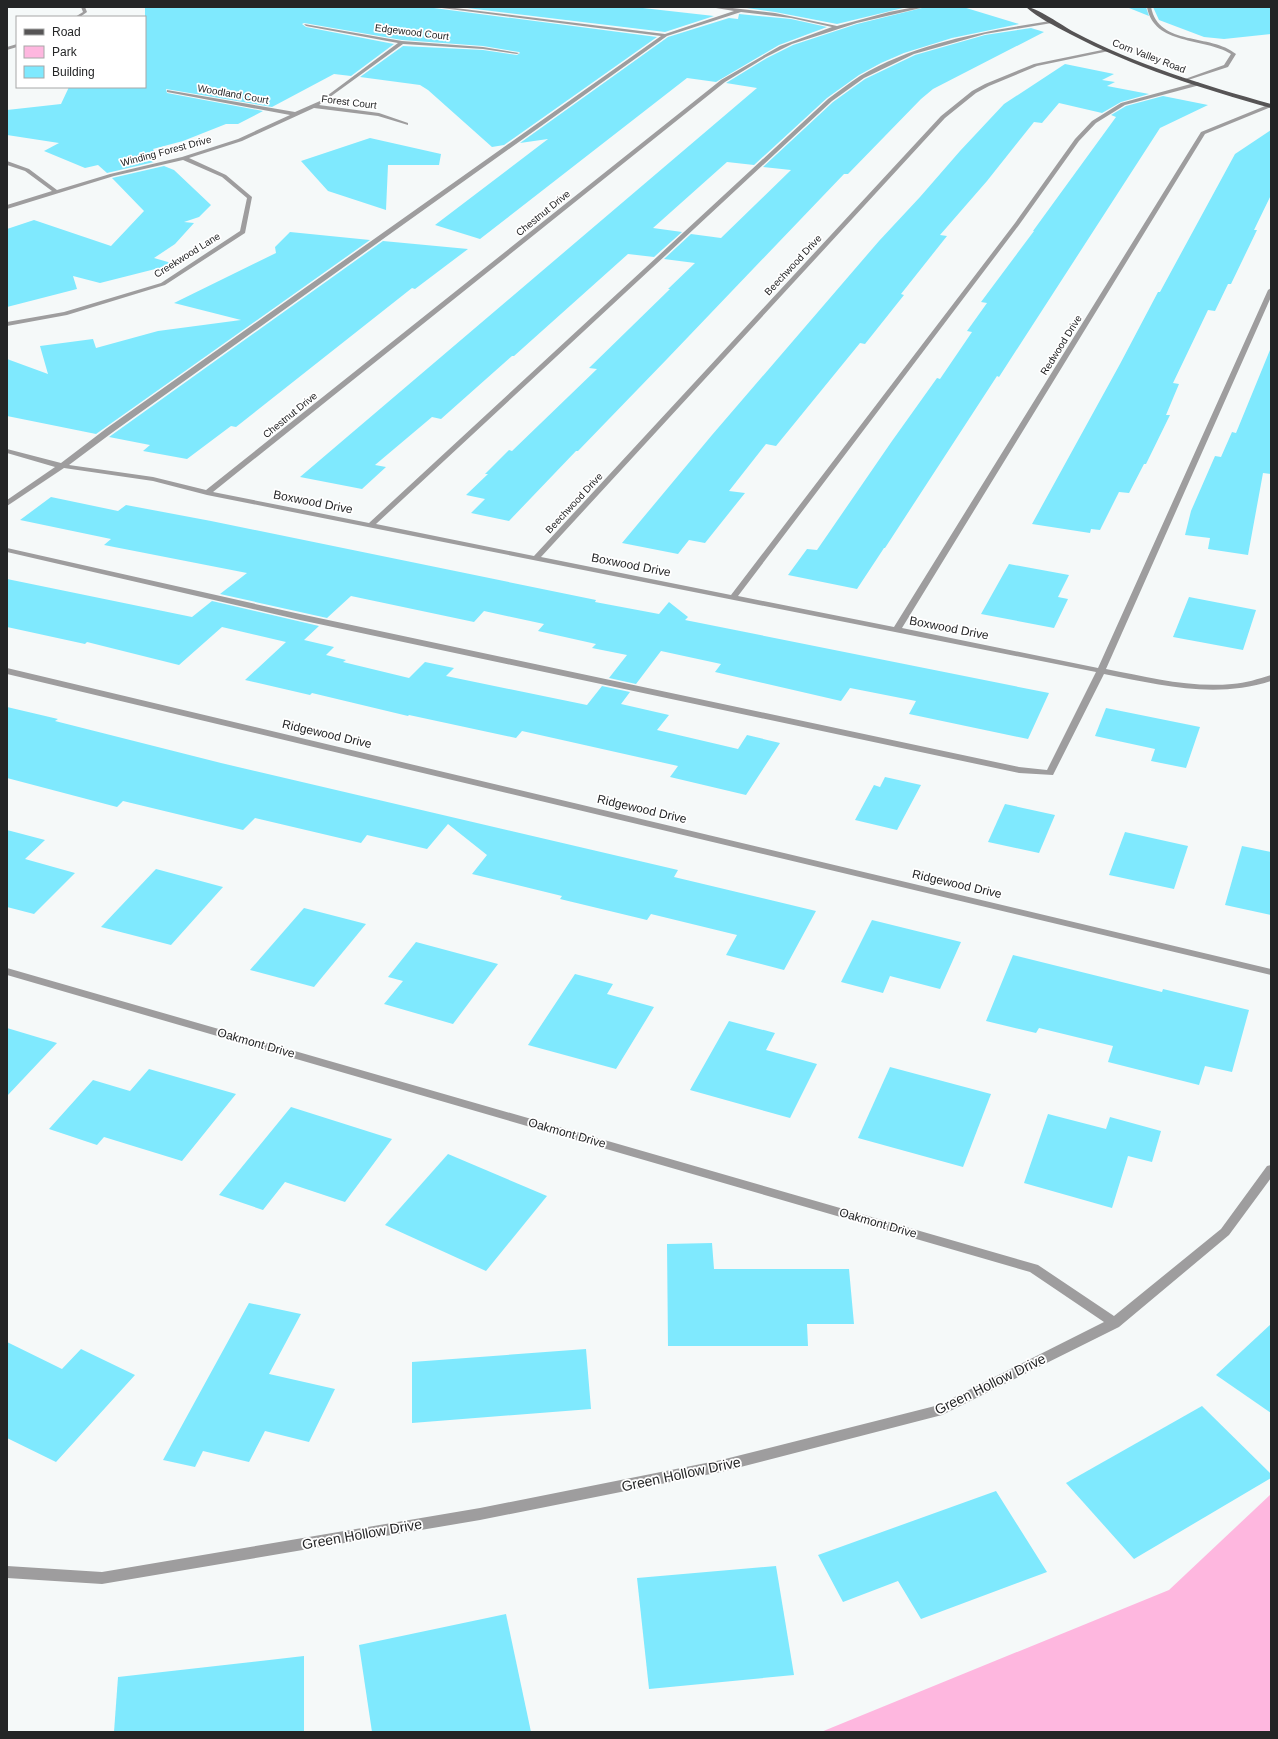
<svg xmlns="http://www.w3.org/2000/svg" width="1278" height="1739" viewBox="0 0 1278 1739" font-family="Helvetica,sans-serif">
  <style>
    .green { fill: #feb7df }
    .building { fill: #7fe9fe }
    .lines { fill: none; stroke-linecap: round; stroke-linejoin: round }
    .minor { fill: #9e9d9e; fill-rule: evenodd }
    .major { fill: #565455; fill-rule: evenodd }
    .labels { text-anchor: middle; dominant-baseline: central; stroke-width: 3.5; stroke-linejoin: round; paint-order: stroke }
    .far-street-label { font-size: 10px; fill: #242526; stroke: #fff }
    .street-label { font-size: 12px; fill: #242526; stroke: #fff }
    .near-street-label { font-size: 14px; fill: #242526; stroke: #fff }
  </style>
  <rect width="100%" height="100%" fill="#f5f9f9"/>
  <polygon class="green" points="1271,1494 1271,1732 821,1732 1169,1590"/>
  <g class="building">
    <polygon points="145,7 433,7 434,8 657,37 504,145 492,147 428,90 420,85 360,77 403,46 483,50 517,55 520,53 519,52 483,46 402,40 304,23 302,24 306,27 394,44 351,76 334,74 272,107 166,89 167,93 263,111 238,124 226,124 183,141 153,149 155,152 141,157 154,162 107,173 98,165 85,168 44,151 59,143 7,135 7,110 61,104 69,87 145,87"/>
    <polygon points="459,7 634,7 714,16 665,32"/>
    <polygon points="740,7 907,7 837,24 775,12"/>
    <polygon points="926,7 963,7 1019,24 952,38 904,53 881,63 859,75 827,98 754,165 727,162 653,228 682,232 654,257 628,254 514,356 512,356 441,419 432,417 375,465 386,467 362,489 300,477 757,88 726,83 767,58 793,45 857,24"/>
    <polygon points="1129,7 1146,7 1149,16 1129,8"/>
    <polygon points="1153,7 1271,7 1271,34 1224,39 1204,37 1159,20"/>
    <polygon points="739,14 791,19 827,27 779,45 716,82 687,78 480,239 435,225 548,139 520,143 668,37 729,18 738,19"/>
    <polygon points="1031,28 1044,32 933,89 921,99 848,174 844,174 667,359 578,451 576,451 509,521 471,513 485,499 466,495 488,474 485,474 509,450 512,451 597,369 589,368 670,289 668,289 695,263 664,259 691,234 721,238 791,170 763,167 833,102 865,79 915,55 985,35"/>
    <polygon points="1065,64 1114,74 1102,80 1115,82 1107,86 1149,94 1121,102 1102,113 1059,103 1042,123 1034,122 987,181 940,235 947,236 901,294 904,295 865,344 860,343 776,446 766,444 729,491 745,493 705,543 689,540 678,554 622,543 712,435 879,241 920,197 960,151 1004,104"/>
    <polygon points="1163,96 1208,105 1160,128 999,377 997,376 885,548 884,548 857,589 788,575 807,549 817,550 892,441 937,378 940,379 972,332 967,331 987,303 981,302 1034,231 1033,231 1116,117 1111,115 1126,106"/>
    <polygon points="1271,130 1271,195 1254,230 1257,230 1231,284 1228,284 1215,311 1208,310 1173,383 1179,384 1166,415 1170,415 1146,464 1144,464 1129,493 1119,492 1100,530 1091,529 1090,533 1032,524 1120,364 1158,292 1160,292 1235,154"/>
    <polygon points="370,138 441,154 439,165 388,165 386,210 328,191 301,161"/>
    <polygon points="164,166 174,170 211,205 199,217 184,222 194,223 175,244 154,258 175,264 100,283 73,276 77,289 7,307 7,229 34,220 111,246 144,211 112,178"/>
    <polygon points="290,232 370,240 96,434 7,416 7,359 48,374 40,346 93,339 96,348 158,331 241,320 174,303 276,253 275,247"/>
    <polygon points="383,241 468,249 415,289 412,288 236,427 231,426 187,459 143,451 150,445 109,437"/>
    <polygon points="1270,350 1271,474 1263,473 1248,555 1208,549 1210,538 1185,535 1191,511 1215,456 1221,457 1232,432 1236,433"/>
    <polygon points="51,497 118,511 126,505 211,521 596,600 595,602 659,614 669,602 688,617 685,620 1049,693 1028,739 909,714 916,701 850,688 841,701 715,672 721,664 661,651 636,684 609,678 627,655 592,648 596,644 538,631 544,624 484,611 474,622 351,596 327,618 220,594 247,573 104,545 111,539 20,520"/>
    <polygon points="1009,564 1069,575 1058,597 1068,599 1054,628 981,614"/>
    <polygon points="7,579 192,617 212,601 319,626 304,640 334,647 326,655 346,660 343,662 409,678 425,662 454,668 446,676 587,705 602,686 630,692 621,704 669,715 657,730 738,749 747,735 780,743 746,795 670,777 678,766 522,731 516,738 409,715 408,716 312,693 310,695 245,680 286,642 222,627 179,665 87,642 85,644 7,627"/>
    <polygon points="1189,597 1256,610 1243,650 1173,637"/>
    <polygon points="7,707 58,719 55,721 221,763 678,870 674,877 816,911 784,970 726,955 737,935 651,914 647,920 560,899 562,896 472,874 487,855 448,824 427,849 367,835 361,843 255,818 243,830 123,801 117,807 7,778"/>
    <polygon points="1106,708 1200,727 1186,768 1151,761 1155,749 1095,736"/>
    <polygon points="885,777 921,785 897,830 855,820 874,785 880,787"/>
    <polygon points="1005,804 1055,815 1039,853 988,842"/>
    <polygon points="7,830 45,840 25,859 75,873 34,914 7,907"/>
    <polygon points="1125,832 1188,846 1174,889 1109,875"/>
    <polygon points="1242,846 1271,852 1271,915 1225,905"/>
    <polygon points="156,869 223,887 171,945 101,927"/>
    <polygon points="304,908 366,924 314,987 250,970"/>
    <polygon points="872,920 961,942 940,989 890,976 883,993 841,982"/>
    <polygon points="416,942 498,964 453,1024 384,1004 403,981 388,977"/>
    <polygon points="1013,955 1162,992 1163,989 1249,1010 1232,1072 1205,1066 1199,1085 1108,1062 1113,1046 1039,1028 1036,1033 986,1021"/>
    <polygon points="575,974 613,984 607,994 654,1007 616,1069 528,1045"/>
    <polygon points="729,1021 775,1033 766,1050 817,1064 790,1118 690,1090"/>
    <polygon points="7,1028 57,1043 7,1096"/>
    <polygon points="890,1067 991,1094 963,1167 858,1138"/>
    <polygon points="149,1069 236,1094 182,1161 104,1137 97,1145 49,1129 93,1080 130,1091"/>
    <polygon points="291,1107 392,1139 345,1202 285,1182 263,1210 219,1195"/>
    <polygon points="1048,1114 1106,1129 1110,1117 1161,1131 1152,1162 1128,1156 1112,1208 1024,1183"/>
    <polygon points="448,1154 547,1196 486,1271 385,1225"/>
    <polygon points="712,1243 714,1269 849,1269 854,1324 807,1324 808,1346 668,1346 667,1244"/>
    <polygon points="249,1303 301,1314 269,1374 335,1389 309,1442 265,1431 249,1462 203,1451 195,1467 163,1460"/>
    <polygon points="1271,1324 1271,1413 1216,1375"/>
    <polygon points="7,1342 62,1369 81,1349 135,1375 56,1462 7,1438"/>
    <polygon points="586,1349 591,1409 412,1423 412,1362"/>
    <polygon points="1202,1406 1271,1474 1271,1478 1134,1559 1066,1483"/>
    <polygon points="996,1491 1047,1572 921,1619 898,1581 843,1602 818,1555"/>
    <polygon points="776,1566 794,1675 649,1689 637,1578"/>
    <polygon points="506,1614 531,1732 372,1732 359,1645"/>
    <polygon points="304,1656 304,1732 114,1732 118,1677"/>
  </g>
  <g class="lines">
    <g class="minor">
      <polygon points="81,7 85,7 87,12 80,17 75,17 83,12"/>
      <path d="M434,7H447L665,34L734,11L710,7H724L775,13L837,26L889,12L915,7H925L857,23L792,44L766,57L725,82L213,492L369,523L828,99C839,91 849,83 860,76C917,42 986,31 1050,21L1052,23L985,34L914,54L864,78L832,101L376,524L534,556L941,116L972,91L985,84L1034,64L1107,49L1109,51L1037,66L989,86L976,93L945,118L541,557L731,595L1015,223L1075,139L1092,121L1121,103L1198,82L1200,85L1125,105L1096,123L1079,141L1019,225L738,596L894,627L1201,132L1270,104L1271,107L1205,134L902,628L1098,668L1268,290L1271,288V297L1106,669C1148,677 1189,688 1232,684C1246,683 1258,679 1271,675V681C1215,699 1160,685 1104,674L1053,775L1019,773L300,620L7,552V548L300,614L1019,767L1047,770L1096,672L207,495L153,481L64,468L7,506V500L55,467L7,453V449L61,463L107,428L661,36ZM741,12L791,18L832,27L780,46L721,80L206,490L153,477L69,465L113,432L667,36Z"/>
      <path d="M1147,7H1151C1159,47 1211,33 1236,54L1228,67L1185,81V79L1224,65L1231,54C1204,37 1154,46 1147,7Z"/>
      <polygon points="304,24 402,41 483,47 519,53 517,54 483,49 403,44 319,105 379,113 408,123 408,125 378,116 314,108 242,141 189,158 226,175 252,197 245,233 165,285 67,315 7,326 7,322 64,312 161,283 240,231 247,198 222,177 183,160 114,176 7,209 7,205 52,191 25,171 7,165 7,161 29,169 57,190 110,174 182,157 238,139 290,115 167,92 167,90 295,112 320,101 398,43 306,26"/>
      <polygon points="17,44 17,47 7,50 7,47"/>
      <polygon points="7,668 1271,969 1271,975 7,674"/>
      <polygon points="7,968 1038,1265 1114,1316 1221,1229 1267,1166 1271,1165 1271,1178 1229,1235 1119,1327 942,1415 721,1472 480,1520 102,1584 7,1578 7,1566 102,1572 480,1508 721,1460 939,1405 1104,1322 1030,1272 7,975"/>
    </g>
    <path class="major" d="M1026,7C1036,7 1063,26 1074,32C1136,65 1204,85 1271,104V108C1203,89 1133,67 1070,34C1055,26 1038,18 1026,7Z"/>
  </g>
  <g class="labels">
    <g class="far-street-label">
      <text transform="translate(412 32) rotate(7)">Edgewood Court</text>
      <text transform="translate(1149 56) rotate(21)">Corn Valley Road</text>
      <text transform="translate(233 94) rotate(10)">Woodland Court</text>
      <text transform="translate(349 102) rotate(7)">Forest Court</text>
      <text transform="translate(166 151) rotate(-15)">Winding Forest Drive</text>
      <text transform="translate(543 213) rotate(-39)">Chestnut Drive</text>
      <text transform="translate(187 255) rotate(-32)">Creekwood Lane</text>
      <text transform="translate(793 265) rotate(-47)">Beechwood Drive</text>
      <text transform="translate(1061 345) rotate(-58)">Redwood Drive</text>
      <text transform="translate(290 415) rotate(-39)">Chestnut Drive</text>
      <text transform="translate(574 503) rotate(-47)">Beechwood Drive</text>
    </g>
    <g class="street-label">
      <text transform="translate(313 502) rotate(11)">Boxwood Drive</text>
      <text transform="translate(631 565) rotate(11)">Boxwood Drive</text>
      <text transform="translate(949 628) rotate(11)">Boxwood Drive</text>
      <text transform="translate(327 734) rotate(13)">Ridgewood Drive</text>
      <text transform="translate(642 809) rotate(13)">Ridgewood Drive</text>
      <text transform="translate(957 884) rotate(13)">Ridgewood Drive</text>
      <text transform="translate(256 1043) rotate(16)">Oakmont Drive</text>
      <text transform="translate(567 1133) rotate(16)">Oakmont Drive</text>
      <text transform="translate(878 1223) rotate(16)">Oakmont Drive</text>
    </g>
    <g class="near-street-label">
      <text transform="translate(990 1384) rotate(-26)">Green Hollow Drive</text>
      <text transform="translate(681 1474) rotate(-12)">Green Hollow Drive</text>
      <text transform="translate(362 1534) rotate(-10)">Green Hollow Drive</text>
    </g>
  </g>
  <rect width="1278" height="1739" fill="none" stroke="#242526" stroke-width="16"/>
  <rect x="16" y="16" width="130" height="72" fill="#ffffff" stroke="#a7a8a8"/>
  <rect x="24" y="29" width="20" height="6" fill="#565455" stroke="#a7a8a8"/>
  <text x="52" y="36" font-size="12" fill="#242526">Road</text>
  <rect x="24" y="46" width="20" height="12" fill="#feb7df" stroke="#a7a8a8"/>
  <text x="52" y="56" font-size="12" fill="#242526">Park</text>
  <rect x="24" y="66" width="20" height="12" fill="#7fe9fe" stroke="#a7a8a8"/>
  <text x="52" y="76" font-size="12" fill="#242526">Building</text>
</svg>
